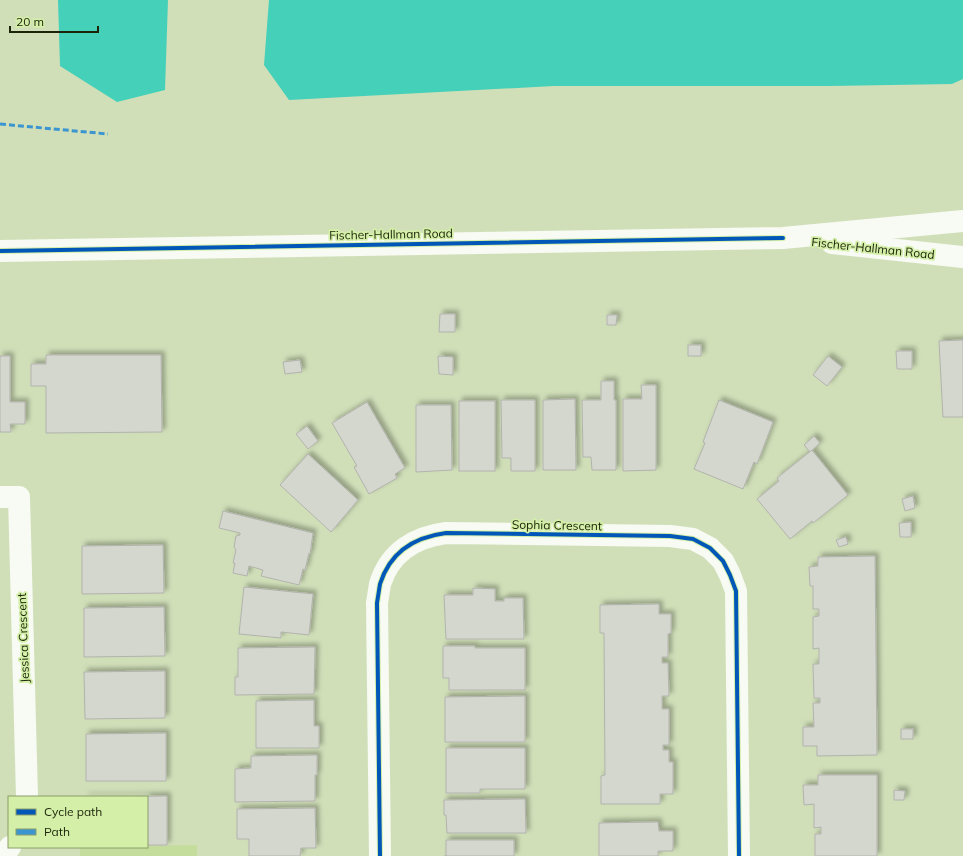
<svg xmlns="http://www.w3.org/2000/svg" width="963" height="856" viewBox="0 0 963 856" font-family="Mulish,sans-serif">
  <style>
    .green { fill: #c5dd9c }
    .water { fill: #45d0b9 }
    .building { fill: #d4d7ce; stroke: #b2b3ae; filter: url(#shadow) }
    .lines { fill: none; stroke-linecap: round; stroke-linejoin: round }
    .minor { stroke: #f8faf4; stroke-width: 22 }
    .major { stroke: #f8faf4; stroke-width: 22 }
    .quiet { stroke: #3a95d1; stroke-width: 3; stroke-dasharray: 6 3; stroke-linecap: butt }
    .cycleway-casing { stroke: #d4efa8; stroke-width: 6 }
    .cycleway { stroke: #0057b8; stroke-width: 4 }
    .labels { text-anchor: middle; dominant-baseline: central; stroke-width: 3.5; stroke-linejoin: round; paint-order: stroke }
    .street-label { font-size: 12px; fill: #1b2408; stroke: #d4efa8 }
  </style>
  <defs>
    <filter id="shadow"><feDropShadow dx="3.5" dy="-3.5" stdDeviation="2" flood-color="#0004"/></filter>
  </defs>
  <rect width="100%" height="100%" fill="#d0dfb8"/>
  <polygon class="green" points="197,845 197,856 80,856 80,847"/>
  <g class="water">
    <polygon points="58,0 168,0 165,90 117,102 60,66"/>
    <polygon points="269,0 963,0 963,79 952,84 829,86 554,86 289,100 264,65"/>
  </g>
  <g class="building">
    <polygon points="440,314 455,314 455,332 439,332"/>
    <polygon points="607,315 617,315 616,325 607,325"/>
    <polygon points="963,340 963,417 943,417 939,341"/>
    <rect x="688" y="345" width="13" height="11"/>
    <polygon points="896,351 912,351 912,369 897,369"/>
    <polygon points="46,355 161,355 162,432 46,433 46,386 31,386 31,364 46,364"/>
    <polygon points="0,356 10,356 10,402 25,402 25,424 10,424 11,432 0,432"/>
    <polygon points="438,356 453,357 453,375 439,374"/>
    <polygon points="828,356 842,367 827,386 813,375"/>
    <polygon points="300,360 302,372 285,374 283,362"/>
    <polygon points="601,381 614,381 614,400 616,400 616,470 592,470 591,457 583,457 582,400 601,400"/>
    <polygon points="641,385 656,385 656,470 623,471 623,399 642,399"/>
    <polygon points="575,399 576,470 543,470 543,400"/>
    <polygon points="501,400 535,400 535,471 511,471 511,458 502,458"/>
    <polygon points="719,400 773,422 757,464 754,462 743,489 694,469 705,443 703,442"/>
    <rect x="459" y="401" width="36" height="70"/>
    <polygon points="367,402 405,468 395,474 397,478 369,494 354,467 357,466 332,423"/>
    <polygon points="416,405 451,405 452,470 416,472"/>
    <polygon points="307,426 318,441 308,449 296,434"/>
    <polygon points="814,436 820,443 810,452 804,445"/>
    <polygon points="812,450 848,495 813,523 812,521 790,539 757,499 779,481 777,478"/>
    <polygon points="308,454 358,500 331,532 280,485"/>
    <polygon points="913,496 915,508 905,511 902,499"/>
    <polygon points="223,511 313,533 310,554 309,553 305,570 303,569 299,585 261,576 263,570 249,566 247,576 233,573 235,563 233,563 236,550 234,547 236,536 240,535 240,533 219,528"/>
    <polygon points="911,522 911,537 900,537 899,523"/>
    <polygon points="846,537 848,544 839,547 836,540"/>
    <polygon points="163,545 164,593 82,594 82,546"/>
    <polygon points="875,556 877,755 817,756 817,746 803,746 803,727 814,727 813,703 820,703 820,698 814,698 813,664 819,664 819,648 813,649 813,617 819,616 819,609 813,609 813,586 810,586 809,567 818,566 818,557"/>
    <polygon points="244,587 313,594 309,635 281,632 281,638 239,634"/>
    <polygon points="473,588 495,589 495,601 504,601 504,598 523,598 524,639 446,639 444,595 473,595"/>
    <polygon points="659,604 659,614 671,614 671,633 668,634 668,657 662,657 662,663 668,663 669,696 662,696 662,709 669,709 669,745 663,745 663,750 669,750 669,762 673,762 673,794 660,794 660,804 601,804 601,776 605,775 604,633 600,633 600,605"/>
    <polygon points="164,607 165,656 84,657 84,608"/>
    <polygon points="443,646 475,646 475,648 525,648 525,690 449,690 449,678 443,678"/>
    <polygon points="315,647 314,694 235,695 235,677 238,677 238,648"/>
    <polygon points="165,671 165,718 85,719 84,672"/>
    <polygon points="525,696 525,742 445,742 445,697"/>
    <polygon points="314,700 314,726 319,726 319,748 256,748 256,701"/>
    <rect x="901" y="729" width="12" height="10"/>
    <polygon points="166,733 166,781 86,781 86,734"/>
    <polygon points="446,748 525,748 525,789 480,789 480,793 446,793"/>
    <polygon points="317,755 317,775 315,775 315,801 235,802 235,769 251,768 251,756"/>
    <polygon points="818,775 877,775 877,856 815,856 815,834 821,834 821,827 814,828 814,804 804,805 803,785 818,785"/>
    <polygon points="894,790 905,791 904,800 894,800"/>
    <polygon points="167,796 167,845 147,845 147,797 85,797"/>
    <polygon points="525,799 526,833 447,833 446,815 444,815 444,800"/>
    <polygon points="315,808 316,848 301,848 300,856 249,856 249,839 237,839 237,809"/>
    <polygon points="658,822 659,831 673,831 673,851 658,851 658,856 599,856 599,823"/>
    <polygon points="446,840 514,840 514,856 444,856 446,856"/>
  </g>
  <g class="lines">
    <g class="minor">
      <polyline points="0,497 19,497 27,797"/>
      <polyline points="3,856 10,847"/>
      <path d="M380,856L377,603C378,597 379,590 380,584C390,552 415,537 446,533L670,536L693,539L710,548L723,561L730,575L736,591L739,856"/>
    </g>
    <g class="major">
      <polyline points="832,243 963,257"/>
      <polyline points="0,251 783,238 963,221"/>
    </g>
    <polyline class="quiet" points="0,124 108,134"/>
    <defs>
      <g id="cycleway">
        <polyline points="0,251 783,238"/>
        <path d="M380,856L377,603C378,597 379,590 380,584C390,552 415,537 446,533L670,536L693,539L710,548L723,561L730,575L736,591L739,856"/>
      </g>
    </defs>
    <use href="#cycleway" class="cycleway-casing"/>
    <use href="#cycleway" class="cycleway"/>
  </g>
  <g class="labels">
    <g class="street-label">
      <text transform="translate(391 234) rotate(-1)">Fischer-Hallman Road</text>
      <text transform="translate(873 248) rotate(6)">Fischer-Hallman Road</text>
      <text transform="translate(557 525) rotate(1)">Sophia Crescent</text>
      <text transform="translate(23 638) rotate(-92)">Jessica Crescent</text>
    </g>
  </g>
  <rect x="8" y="796" width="140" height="52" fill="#d4efa8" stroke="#8a9e68"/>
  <rect x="16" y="809" width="20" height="6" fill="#0057b8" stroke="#8a9e68"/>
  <text x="44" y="816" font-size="12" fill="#1b2408">Cycle path</text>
  <rect x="16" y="829" width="20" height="6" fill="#3a95d1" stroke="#8a9e68"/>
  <text x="44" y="836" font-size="12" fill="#1b2408">Path</text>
  <path d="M10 26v6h88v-6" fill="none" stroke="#1b2408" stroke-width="2"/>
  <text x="16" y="26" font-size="12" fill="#1b2408" stroke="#d4efa8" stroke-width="3" paint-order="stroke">20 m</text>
</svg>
